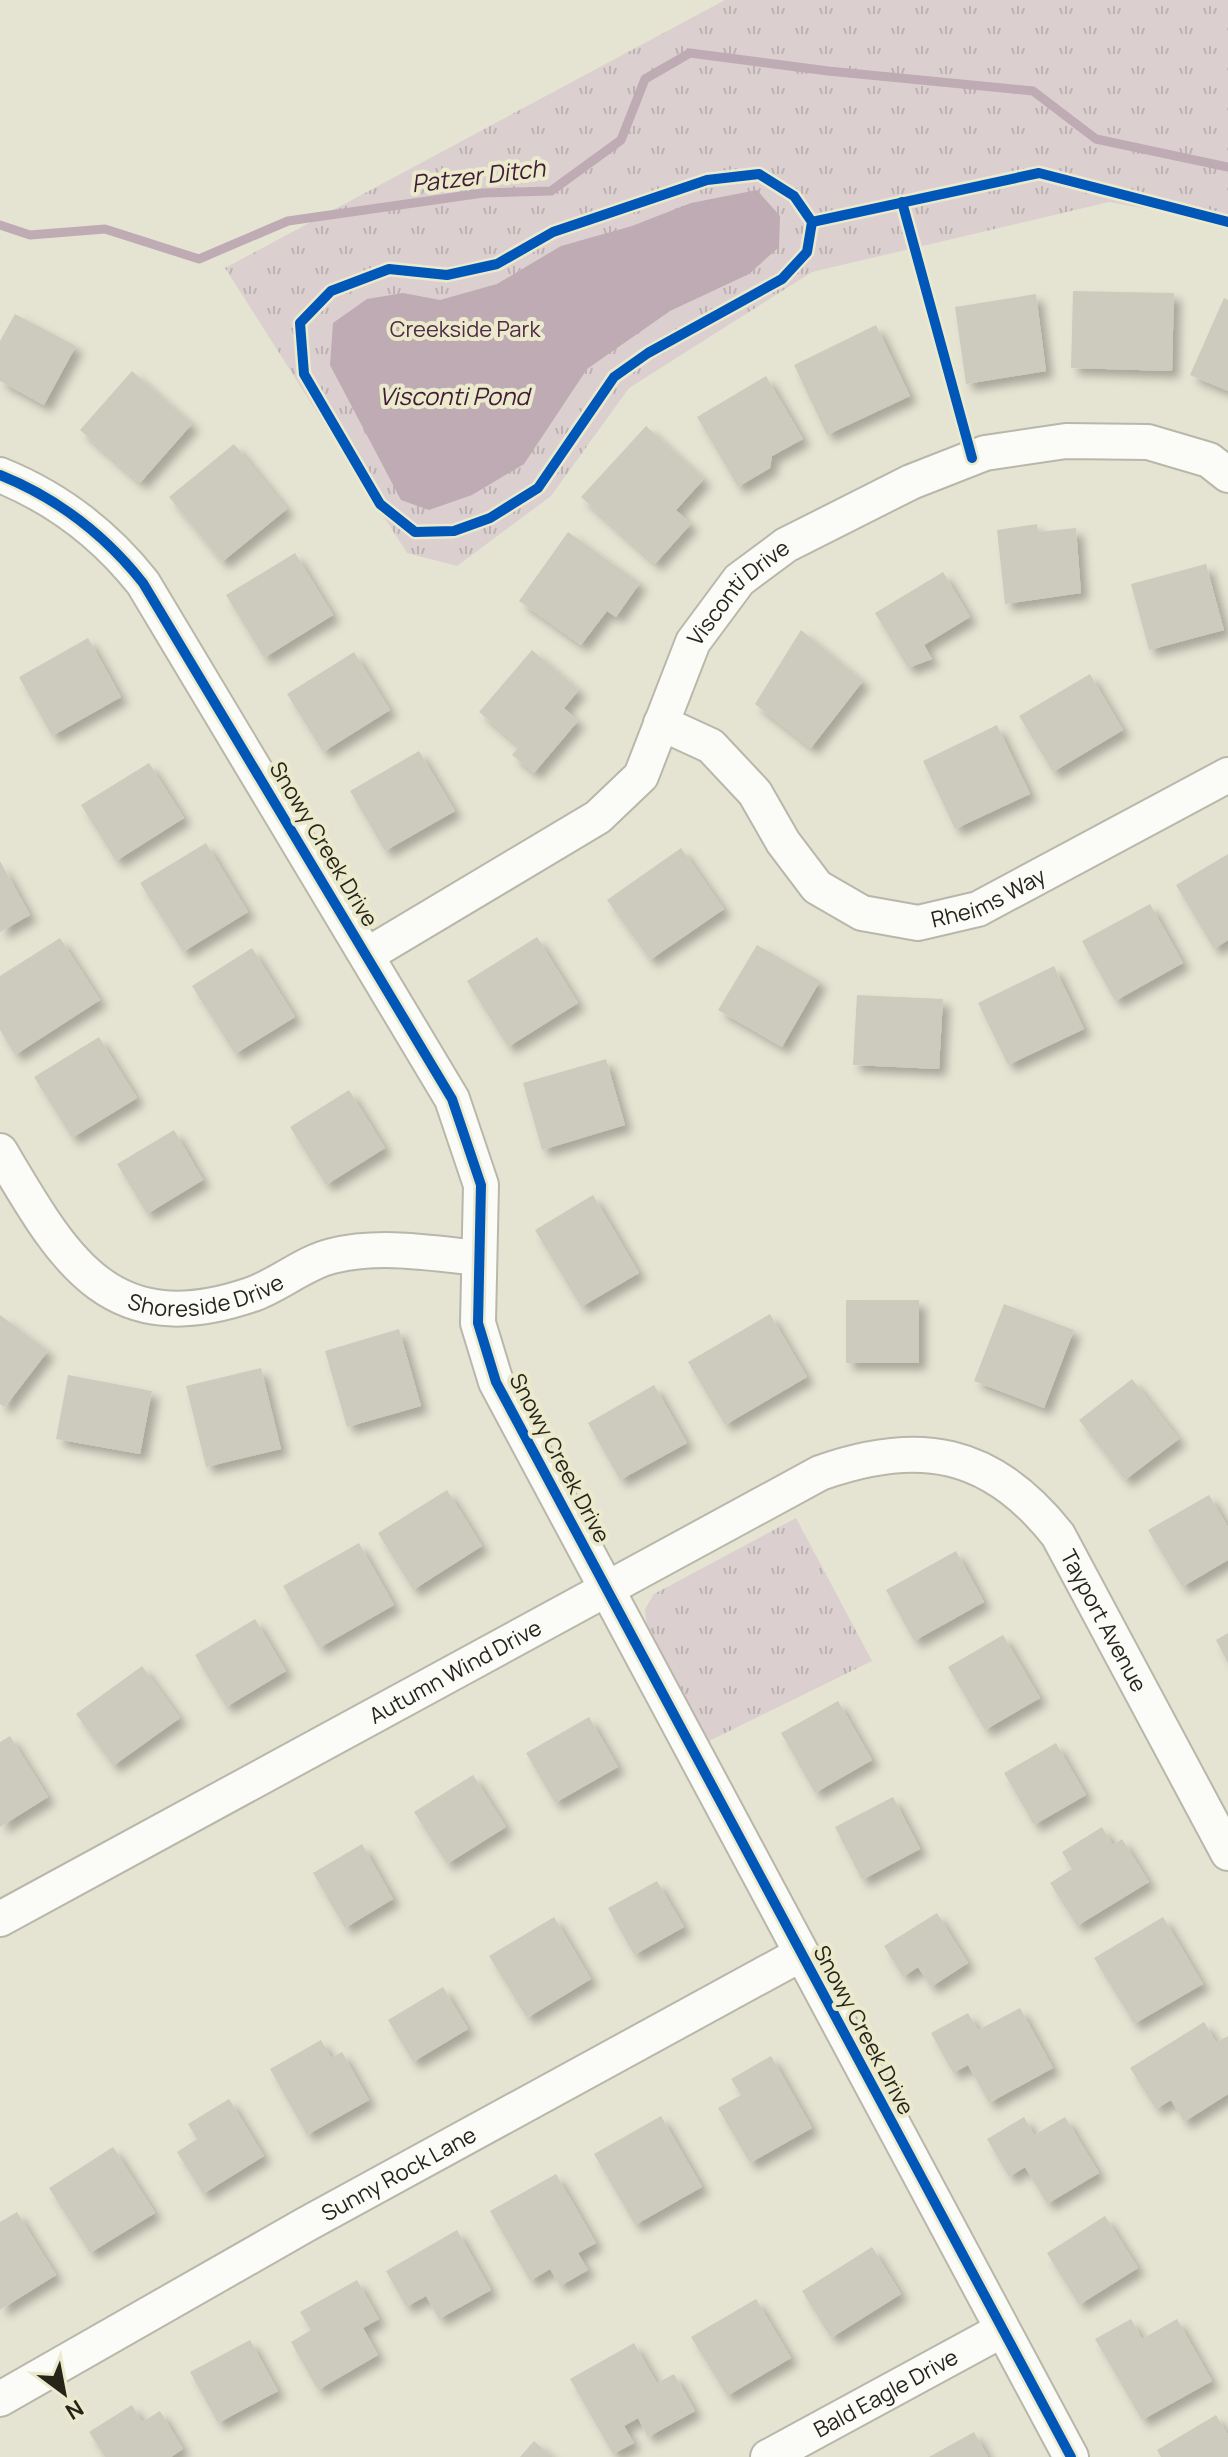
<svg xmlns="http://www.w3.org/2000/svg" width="1228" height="2457" viewBox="0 0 1228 2457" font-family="Manrope,sans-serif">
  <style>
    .park { fill: url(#park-tufts) }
    .water { fill: #beabb3 }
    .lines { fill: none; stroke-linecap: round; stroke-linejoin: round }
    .stream { stroke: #beabb3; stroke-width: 9 }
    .building { fill: #cccbbe; filter: url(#shadow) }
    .minor-casing { stroke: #b8b7aa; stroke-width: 38 }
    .minor { stroke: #fbfbf8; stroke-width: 34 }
    .cycleway-casing { stroke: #eceacc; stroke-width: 15 }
    .cycleway { stroke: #0057b8; stroke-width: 10 }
    .labels { text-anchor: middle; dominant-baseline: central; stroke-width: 8; stroke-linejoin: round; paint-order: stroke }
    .park-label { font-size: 22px; fill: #512a47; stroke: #eceacc }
    .street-label { font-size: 22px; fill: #27251a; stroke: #eceacc }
    .water-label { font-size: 24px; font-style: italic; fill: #401b37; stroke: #eceacc }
  </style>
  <defs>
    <pattern id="park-tufts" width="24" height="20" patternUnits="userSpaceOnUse" patternTransform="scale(2)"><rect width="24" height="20" fill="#dbcfcf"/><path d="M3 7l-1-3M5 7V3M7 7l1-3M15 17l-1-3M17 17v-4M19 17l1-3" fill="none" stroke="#bcb2b1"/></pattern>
    <filter id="shadow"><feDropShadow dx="7" dy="7" stdDeviation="4" flood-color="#0004"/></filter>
  </defs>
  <rect width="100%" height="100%" fill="#e5e4d3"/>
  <g class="park">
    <polygon points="725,0 1228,0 1228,223 1109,202 812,272 629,388 551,496 457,566 407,553 225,268"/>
    <polygon points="796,1518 872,1661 709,1741 647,1627 645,1609 654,1594"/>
  </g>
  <polygon class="water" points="757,190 780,216 779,247 749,274 670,311 587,369 524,464 472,495 429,510 401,500 330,365 333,323 367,299 403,293 440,300 497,284 561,246 632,226 691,203"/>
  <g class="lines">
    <polyline class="stream" points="0,225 30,235 105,229 199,259 288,221 483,193 551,191 621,140 645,79 690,53 828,71 1033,91 1096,139 1228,167"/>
  </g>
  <g class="building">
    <polygon points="1073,291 1174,293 1172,371 1071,368"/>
    <polygon points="1036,294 1046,371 966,384 955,307"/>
    <polygon points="1224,298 1228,300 1228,391 1190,375"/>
    <polygon points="15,314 76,346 44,405 0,381 0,341"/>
    <polygon points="876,325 910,396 827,435 794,365"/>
    <polygon points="132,371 192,424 140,483 80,430"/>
    <polygon points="766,376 803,439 772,456 770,468 738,487 697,417"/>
    <polygon points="646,426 704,479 676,510 691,524 655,564 581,497"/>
    <polygon points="234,444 287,509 222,562 169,497"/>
    <polygon points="1037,524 1038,532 1076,528 1081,593 1005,604 997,530"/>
    <polygon points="568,532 640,583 616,617 607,611 581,645 519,601"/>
    <polygon points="295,553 333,615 264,658 226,595"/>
    <polygon points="1206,564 1224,630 1149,650 1131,584"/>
    <polygon points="943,572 970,617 924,645 932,659 908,668 875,613"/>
    <polygon points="801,630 863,681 811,748 755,704"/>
    <polygon points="88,638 121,697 52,736 19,677"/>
    <polygon points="532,650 579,690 564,708 578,721 534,773 512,755 519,746 479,712"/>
    <polygon points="354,652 390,710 323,752 287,694"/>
    <polygon points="1090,674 1123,730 1053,772 1019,716"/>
    <polygon points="997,725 1030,794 955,829 923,761"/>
    <polygon points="419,751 455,811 385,851 350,791"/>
    <polygon points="149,763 184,818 116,861 81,805"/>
    <polygon points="206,843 248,912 183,952 140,883"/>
    <polygon points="681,848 724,909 650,960 607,900"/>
    <polygon points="1228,854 1228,940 1214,949 1176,885"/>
    <polygon points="0,861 30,915 0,932"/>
    <polygon points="1150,904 1183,963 1115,1001 1082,941"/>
    <polygon points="537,937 578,1003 508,1047 467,981"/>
    <polygon points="60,938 100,1000 15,1055 0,1030 0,976"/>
    <polygon points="757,945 820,981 782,1047 718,1010"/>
    <polygon points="252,948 295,1017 235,1054 192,986"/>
    <polygon points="1054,966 1084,1029 1008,1065 978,1003"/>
    <polygon points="857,995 943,999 939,1069 853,1065"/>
    <polygon points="99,1037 137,1098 72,1138 34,1077"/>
    <polygon points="606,1059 625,1125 542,1150 523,1083"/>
    <polygon points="349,1090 385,1148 326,1185 290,1127"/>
    <polygon points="174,1130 203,1180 147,1214 117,1164"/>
    <polygon points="593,1195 639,1273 581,1307 535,1230"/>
    <rect x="846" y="1300" width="73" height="63"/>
    <polygon points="1004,1304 1074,1330 1044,1408 974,1381"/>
    <polygon points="770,1314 807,1377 725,1425 688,1362"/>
    <polygon points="0,1315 48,1351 5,1407 0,1404"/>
    <polygon points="399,1329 421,1406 347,1427 325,1351"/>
    <polygon points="261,1368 281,1449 206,1467 186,1386"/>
    <polygon points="68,1375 152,1391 140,1454 56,1439"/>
    <polygon points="1132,1379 1179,1439 1125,1480 1079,1420"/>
    <polygon points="654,1385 687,1443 620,1480 588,1423"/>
    <polygon points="447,1490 482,1546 413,1590 378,1533"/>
    <polygon points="1209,1495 1228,1527 1228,1560 1182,1587 1148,1530"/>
    <polygon points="359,1543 394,1605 319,1648 283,1586"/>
    <polygon points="956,1551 984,1602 914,1641 886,1590"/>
    <polygon points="255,1619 286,1671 226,1707 195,1655"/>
    <polygon points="1228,1633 1228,1663 1216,1640"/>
    <polygon points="1003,1635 1040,1698 985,1730 948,1667"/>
    <polygon points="142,1666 180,1718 113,1766 76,1714"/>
    <polygon points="838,1701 872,1760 815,1793 781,1733"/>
    <polygon points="589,1717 618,1767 555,1803 526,1753"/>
    <polygon points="10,1736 48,1797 0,1827 0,1742"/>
    <polygon points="1056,1743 1086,1795 1034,1825 1004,1773"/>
    <polygon points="473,1775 506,1827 447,1864 414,1812"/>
    <polygon points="893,1797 920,1849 862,1880 835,1827"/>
    <polygon points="1102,1827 1113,1845 1122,1839 1149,1882 1077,1926 1050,1883 1072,1869 1062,1852"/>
    <polygon points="362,1844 393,1899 345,1928 313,1873"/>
    <polygon points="657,1881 684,1927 634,1955 608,1908"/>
    <polygon points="937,1913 968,1963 931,1987 918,1967 903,1977 884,1946"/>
    <polygon points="554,1917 591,1979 527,2018 489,1956"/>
    <polygon points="1163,1917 1203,1984 1134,2024 1094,1958"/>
    <polygon points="443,1987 468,2029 413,2062 388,2020"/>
    <polygon points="1020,2008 1053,2068 989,2103 968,2065 953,2073 931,2033 968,2013 978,2030"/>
    <polygon points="1204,2022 1216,2042 1228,2036 1228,2094 1184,2122 1171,2100 1156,2109 1130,2068"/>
    <polygon points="321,2040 331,2058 342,2052 369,2100 307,2135 270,2069"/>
    <polygon points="771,2056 812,2128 750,2163 718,2108 741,2095 731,2079"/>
    <polygon points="229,2099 264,2156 203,2194 177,2152 197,2139 188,2124"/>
    <polygon points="661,2116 702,2187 635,2225 594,2154"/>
    <polygon points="1024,2117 1034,2135 1065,2117 1099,2173 1047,2204 1025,2167 1009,2177 987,2139"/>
    <polygon points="113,2147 155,2213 90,2253 49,2188"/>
    <polygon points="556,2174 596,2243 578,2253 588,2270 560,2286 550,2269 530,2281 490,2211"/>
    <polygon points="17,2212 56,2275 0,2310 0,2222"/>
    <polygon points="1105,2216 1138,2268 1079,2305 1047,2253"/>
    <polygon points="457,2230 491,2290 439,2319 426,2296 406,2307 386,2271"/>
    <polygon points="872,2247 901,2294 831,2338 802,2291"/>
    <polygon points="357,2280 379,2319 363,2328 378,2355 318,2390 291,2342 311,2330 300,2312"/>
    <polygon points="756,2299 791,2358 727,2396 691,2337"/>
    <polygon points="1131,2319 1142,2339 1177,2319 1212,2381 1142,2420 1095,2339"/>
    <polygon points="250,2340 278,2391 218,2423 190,2372"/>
    <polygon points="634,2343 657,2383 674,2374 695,2411 648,2437 638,2418 624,2426 634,2443 613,2454 570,2379"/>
    <polygon points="132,2405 142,2422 160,2411 183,2449 171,2457 105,2457 89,2432"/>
    <polygon points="1216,2415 1228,2435 1228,2457 1161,2457 1157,2450"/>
    <polygon points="974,2432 988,2457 929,2457"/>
    <polygon points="534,2441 553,2457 520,2457"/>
  </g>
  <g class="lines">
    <defs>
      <g id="minor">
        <path d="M0,475C57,498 105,535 143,583L452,1099L481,1185L478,1323L496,1382L1071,2457"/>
        <path id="s1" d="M661,723L711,746L755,793L783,842L817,887L862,913L918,923L978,909L1228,775"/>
        <path id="s2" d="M367,955L598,817L641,776L693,642L739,580L786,545L911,482L985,453L1066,441L1148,442L1209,460L1228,475"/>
        <path id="s3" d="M0,1151C63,1257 108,1343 250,1295C278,1286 303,1263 332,1256C380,1244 431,1253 479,1258"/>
        <path id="s4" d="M0,1919L820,1473C919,1438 991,1450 1058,1535L1228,1853"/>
        <path id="s5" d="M0,2399L305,2225L801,1954"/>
        <path id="s6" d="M768,2457L1002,2330"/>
      </g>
    </defs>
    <use href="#minor" class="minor-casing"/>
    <use href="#minor" class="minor"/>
    <defs>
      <g id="cycleway">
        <polygon points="759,174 794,196 812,222 807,252 782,279 648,353 614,377 538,488 490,518 454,531 415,532 380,504 304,374 300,323 331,291 389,269 447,275 497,264 553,232 707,180"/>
        <polyline points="902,202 972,458"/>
        <polyline points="812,222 1039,173 1228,222"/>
        <path d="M0,475C57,498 105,535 143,583L452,1099L481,1185L478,1323L496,1382L1071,2457"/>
      </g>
    </defs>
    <use href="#cycleway" class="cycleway-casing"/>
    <use href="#cycleway" class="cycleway"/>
  </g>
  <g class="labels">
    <g class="park-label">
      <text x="465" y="329">Creekside Park</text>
    </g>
    <g class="street-label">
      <text stroke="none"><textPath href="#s2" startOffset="540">Visconti Drive</textPath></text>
      <text transform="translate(324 844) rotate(59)">Snowy Creek Drive</text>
      <text stroke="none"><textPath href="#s1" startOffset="416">Rheims Way</textPath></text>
      <text stroke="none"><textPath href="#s3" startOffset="280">Shoreside Drive</textPath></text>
      <text transform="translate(560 1458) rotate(62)">Snowy Creek Drive</text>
      <text stroke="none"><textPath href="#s4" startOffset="1298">Tayport Avenue</textPath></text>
      <text stroke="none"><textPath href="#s4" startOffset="518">Autumn Wind Drive</textPath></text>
      <text transform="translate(864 2030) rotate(62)">Snowy Creek Drive</text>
      <text stroke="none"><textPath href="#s5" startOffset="458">Sunny Rock Lane</textPath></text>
      <text stroke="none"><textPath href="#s6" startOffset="134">Bald Eagle Drive</textPath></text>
    </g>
    <g class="water-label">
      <text transform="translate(478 175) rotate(-7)">Patzer Ditch</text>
      <text x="454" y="395">Visconti Pond</text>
    </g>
  </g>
  <g transform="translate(64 2393) rotate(148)" stroke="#eceacc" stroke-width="6" paint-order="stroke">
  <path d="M0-6L14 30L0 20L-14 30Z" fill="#27251a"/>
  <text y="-12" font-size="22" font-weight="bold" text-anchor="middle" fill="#27251a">N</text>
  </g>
</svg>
